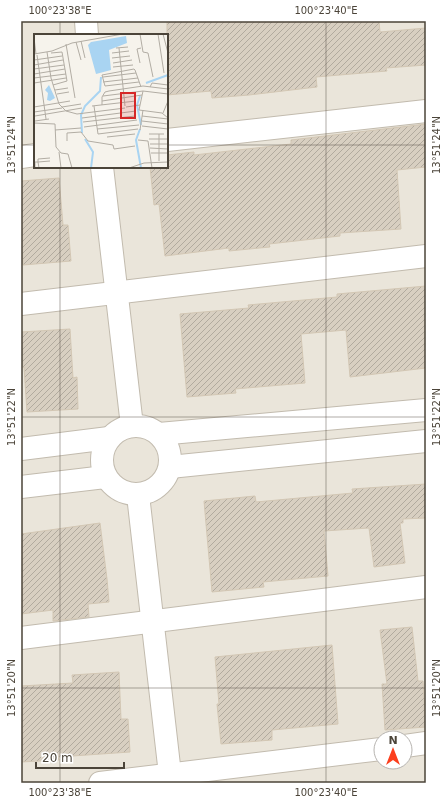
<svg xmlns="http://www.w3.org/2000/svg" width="447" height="804" viewBox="0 0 447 804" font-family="'DejaVu Sans',sans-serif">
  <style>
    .residential { fill: #eae5da; fill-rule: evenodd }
    .building { fill: url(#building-hatch); stroke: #d3c7b4 }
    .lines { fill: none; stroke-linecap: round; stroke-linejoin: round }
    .minor-casing { stroke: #c2bbae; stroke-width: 24 }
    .minor { stroke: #fff; stroke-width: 22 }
    .ticks { fill: none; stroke: #4b4439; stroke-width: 1; stroke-opacity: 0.45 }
    .inset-river { fill: none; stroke: #a9d4f2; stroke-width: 2 }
    .inset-road { fill: none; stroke: #b2ada4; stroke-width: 1 }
    .view { fill: #d62828; fill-opacity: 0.15; stroke: #d62828; stroke-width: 2 }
    .inset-edge { fill: none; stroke: #4b4439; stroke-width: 2 }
    .neatline { fill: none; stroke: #4b4439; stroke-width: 1.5 }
    .ticks-label { font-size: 10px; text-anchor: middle; fill: #4b4439 }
  </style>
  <defs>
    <pattern id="building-hatch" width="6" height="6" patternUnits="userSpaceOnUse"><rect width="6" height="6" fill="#d8cfc1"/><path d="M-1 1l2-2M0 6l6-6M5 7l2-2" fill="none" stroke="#b1aa9e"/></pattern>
  </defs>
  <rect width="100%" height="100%" fill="#f6f3ec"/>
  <path class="residential" d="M21,21H426V783H21ZM35,35H167V167H35ZM381,738H405V762H381Z"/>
  <g class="building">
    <polygon points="167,21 379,21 380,32 426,28 426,65 386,68 387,71 316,77 317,87 249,95 212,98 211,91 167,95"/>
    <polygon points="426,124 426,167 397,170 401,229 340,233 340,236 269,244 270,247 229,251 229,248 165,256 159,204 154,205 150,167 167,167 167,155 194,152 194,155 291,144 291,140"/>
    <polygon points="59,178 63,225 68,225 71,261 23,265 21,246 21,181"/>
    <polygon points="426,286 426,368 350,377 346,330 301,334 305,383 235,389 236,393 187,397 180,314 249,308 248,305 337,297 337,294"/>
    <polygon points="70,329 73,378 77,377 78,409 27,412 24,367 22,368 21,332"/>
    <polygon points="426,484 426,518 403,519 403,523 400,523 405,563 374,567 369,528 324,531 328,576 263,582 264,587 212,592 204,501 255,496 256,502 353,493 352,489"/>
    <polygon points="100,523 107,579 109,602 88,604 89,617 53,621 53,610 21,614 21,534"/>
    <polygon points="412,627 418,681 423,681 426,727 385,730 382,684 387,684 380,630"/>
    <polygon points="332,645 338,724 272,730 272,740 221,744 217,704 219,704 215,657"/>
    <polygon points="119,672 121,719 128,719 130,752 58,757 59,760 21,762 21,686 73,683 72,675"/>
  </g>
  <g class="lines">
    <defs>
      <g id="minor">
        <polyline points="86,21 87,35"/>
        <polyline points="167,140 426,111"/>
        <polyline points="21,157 35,155"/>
        <polyline points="102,167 132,426"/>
        <polyline points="21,304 426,256"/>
        <circle cx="136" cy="460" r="34"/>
        <polyline points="159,434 426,410"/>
        <polyline points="21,449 109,438"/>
        <polyline points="170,467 426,441"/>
        <polyline points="21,487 105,477"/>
        <polyline points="138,495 171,783"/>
        <polyline points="21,638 426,587"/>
        <polyline points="405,746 426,743"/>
        <polyline points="100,783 381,749"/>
      </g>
    </defs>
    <use href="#minor" class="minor-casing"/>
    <use href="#minor" class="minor"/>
  </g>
  <path class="ticks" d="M60,21V35M326,21V783M21,145H35M167,145H426M60,167V783M21,417H426M21,688H426"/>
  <g transform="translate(34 34)">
    <rect width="134" height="134" fill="#f6f3ec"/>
    <path d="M92,2L93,9L75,16L77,36L62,40L54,11L57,8ZM15,51L21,64L16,67L13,66L14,59L11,56Z" fill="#a9d4f2"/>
    <path class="inset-river" d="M112,49L134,41M106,62L103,71L107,91M106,95L102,106L107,134M48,99L47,81L51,72L66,57L67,43M51,105L59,118L57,134"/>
    <path class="inset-road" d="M106,0L109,18L114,19L119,43M124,0L130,39M129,0L134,19M0,4L2,20M47,7L51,24M42,8L47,26M32,10L41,64M82,14L94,13M85,14L91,72M13,18L17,44L25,70L32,77L43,80L91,74M17,19L28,18L33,47L19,51M78,19L95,17M0,20L18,17L38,9L89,0M3,21L12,85M78,24L96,22M0,26L28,22M79,29L98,26M106,29L103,15L107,14M0,31L29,26M79,33L99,31M0,35L30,31M0,40L31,35M69,43L102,39M0,44L32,40M69,48L104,44M105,48L71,52L68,41L100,35L101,36L107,53M0,49L32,44M116,53L118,49L134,51M21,56L34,54M109,57L105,76L128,79L134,84M23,60L35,58M69,62L109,57L134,60M68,67L108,61M68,71V63L71,58L75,57L109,52L134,55M58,72L102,67M60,72L64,100L104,95M0,73L36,67M28,73L47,70M92,73L106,71M0,78L28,74M129,79L134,67M1,82L48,74M108,82L134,85M48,84L102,77M1,87L15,85M108,87L134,90M49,88L101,82M0,89L21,90L22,113L27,119L34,120L38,134M108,92L134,95M50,93L103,86M63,95L105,91M21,96L47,94M106,96L109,76M115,100H130M73,103L101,100M115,105H134M104,106L114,107L118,134M33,107V99L47,98L54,107L79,111L80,115L101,112M116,110H134M116,114L134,115M25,118L27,134M117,119H134M125,127V100M4,128V125L16,124M4,128L16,127M1,134V128H4L5,134M95,134L110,129L134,128"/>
    <path class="view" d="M87,59H101V84H87Z"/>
    <rect width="134" height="134" class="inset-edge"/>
  </g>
  <rect width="447" height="804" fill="none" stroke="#ffffff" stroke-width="44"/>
  <g transform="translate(393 750)"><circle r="19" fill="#ffffff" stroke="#b7b4b0"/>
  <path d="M0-3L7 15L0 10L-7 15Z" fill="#fc3f1d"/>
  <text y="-6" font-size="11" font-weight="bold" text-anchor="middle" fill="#4b4439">N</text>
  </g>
  <path d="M36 762v6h88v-6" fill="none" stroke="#4b4439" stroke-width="2"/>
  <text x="42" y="762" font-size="12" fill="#4b4439" stroke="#ffffff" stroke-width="3" paint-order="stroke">20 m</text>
  <rect x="22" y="22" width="403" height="760" class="neatline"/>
  <g class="ticks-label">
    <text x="60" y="14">100°23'38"E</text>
    <text x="326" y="14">100°23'40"E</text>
    <text transform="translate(11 145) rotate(-90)" y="4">13°51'24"N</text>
    <text transform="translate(436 145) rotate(-90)" y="4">13°51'24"N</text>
    <text transform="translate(11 417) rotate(-90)" y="4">13°51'22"N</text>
    <text transform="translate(436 417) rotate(-90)" y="4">13°51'22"N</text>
    <text transform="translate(11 688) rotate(-90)" y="4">13°51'20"N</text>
    <text transform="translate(436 688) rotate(-90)" y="4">13°51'20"N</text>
    <text x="60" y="796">100°23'38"E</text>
    <text x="326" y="796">100°23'40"E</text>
  </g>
</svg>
